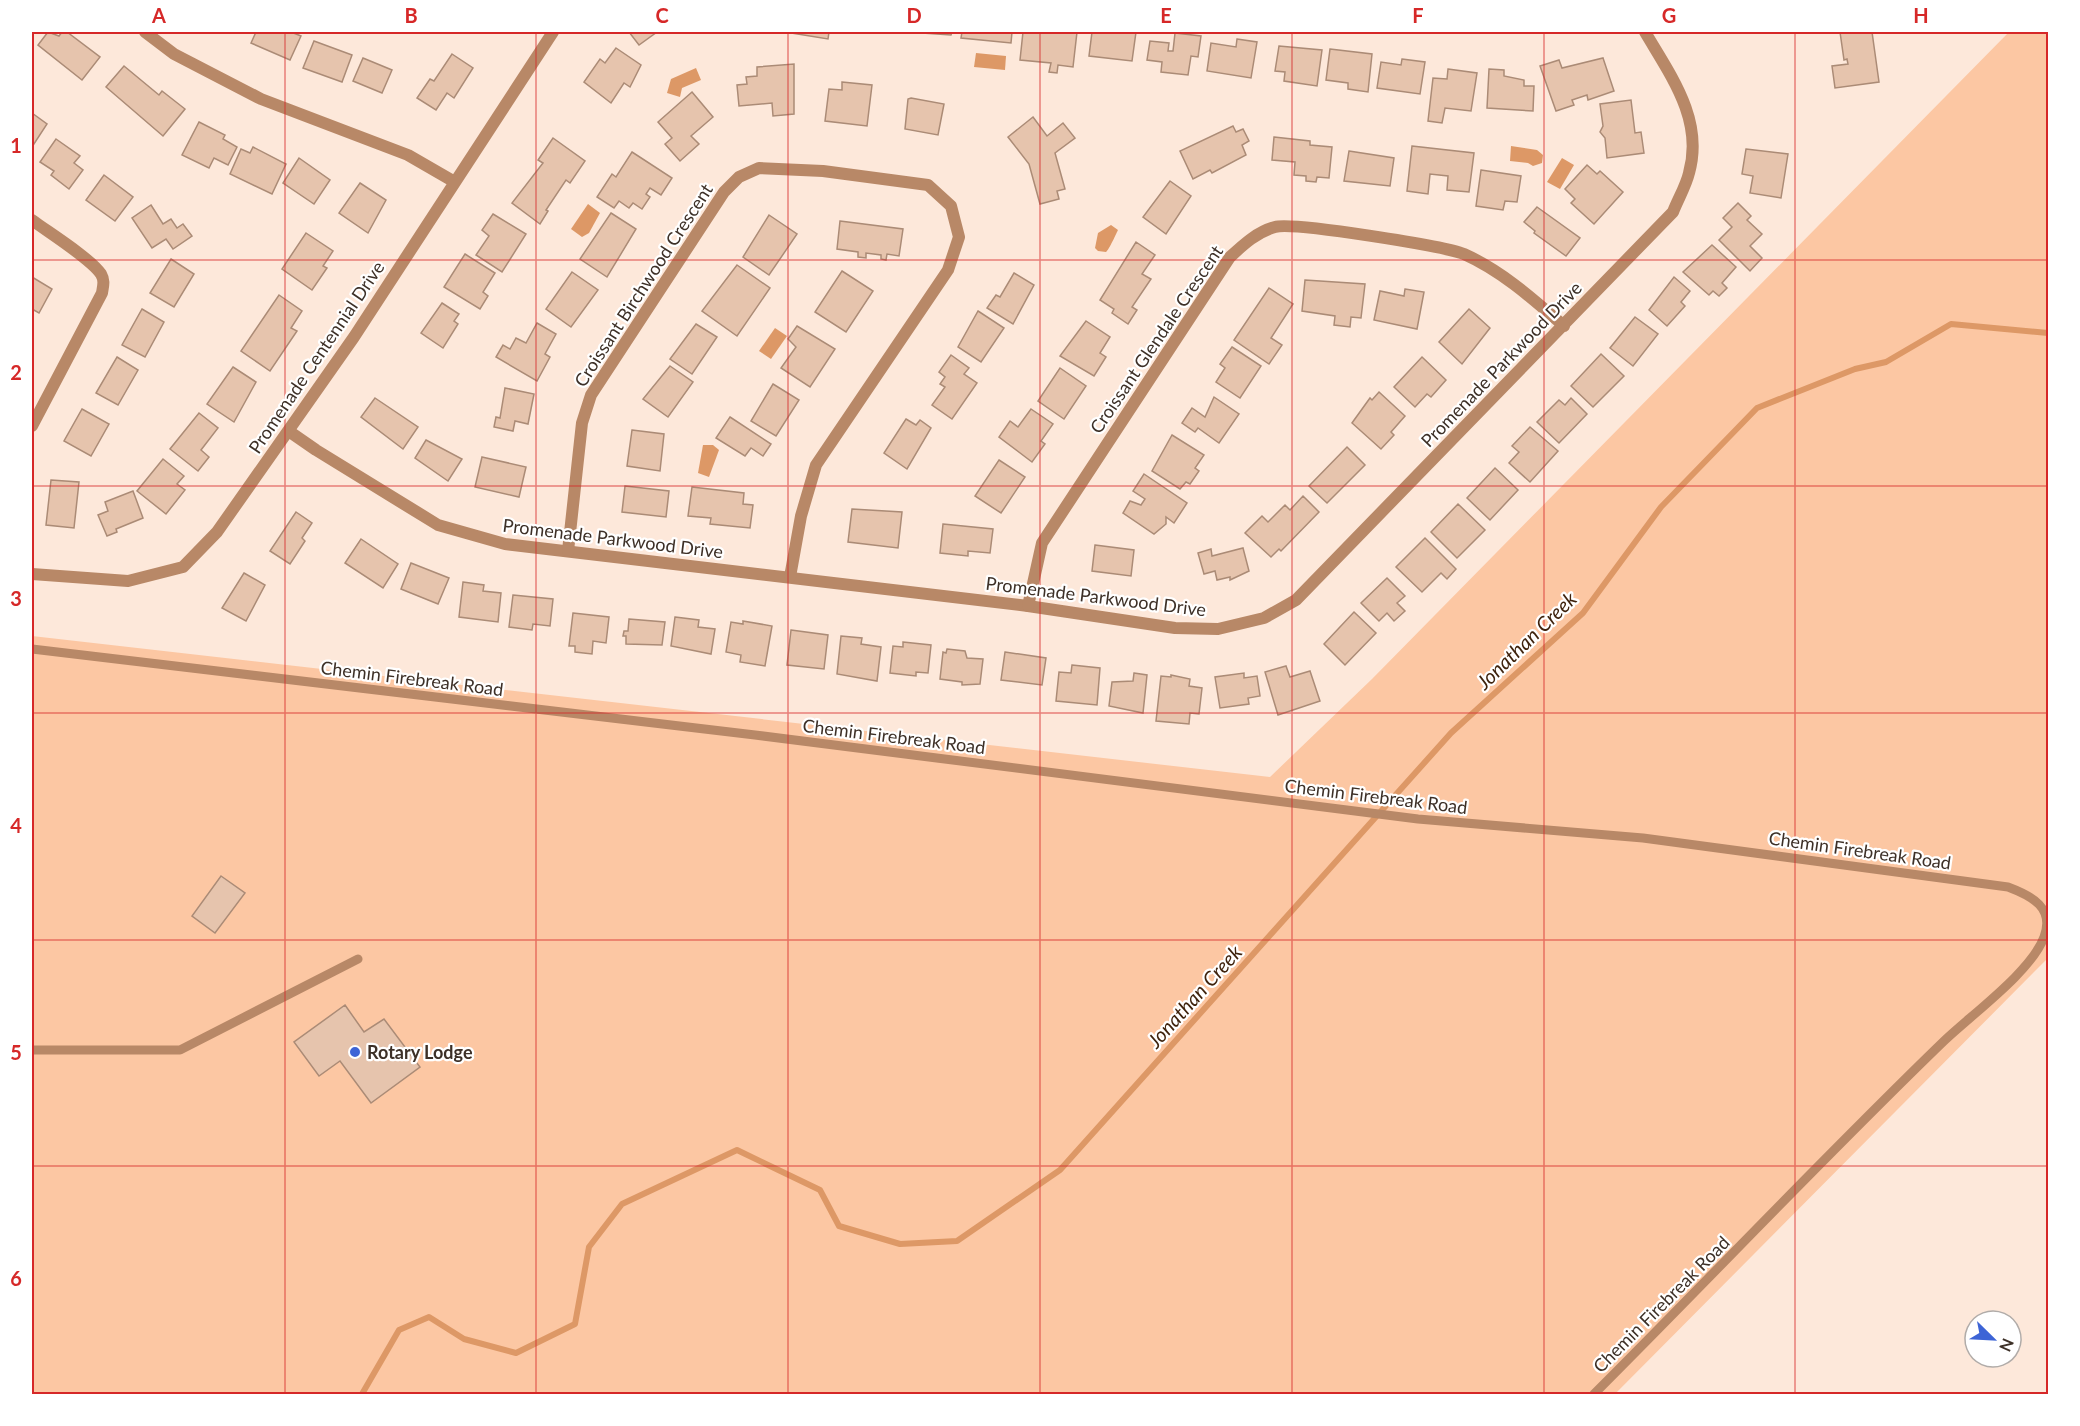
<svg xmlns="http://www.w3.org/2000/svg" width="2080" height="1426" viewBox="0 0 2080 1426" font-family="Lato,sans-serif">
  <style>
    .green { fill: #fcc7a3 }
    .water { fill: #dd9866 }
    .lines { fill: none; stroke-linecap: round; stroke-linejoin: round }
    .stream { stroke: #dd9866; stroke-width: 6 }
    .building { fill: #e6c4ad; stroke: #ab8b76; stroke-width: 1.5 }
    .lane { stroke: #b88867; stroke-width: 9 }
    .street { stroke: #b88867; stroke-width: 12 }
    .grid { fill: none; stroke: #d62828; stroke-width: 1.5; stroke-opacity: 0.55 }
    .poi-dot { fill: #3d64d6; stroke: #fff; stroke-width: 2 }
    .labels { text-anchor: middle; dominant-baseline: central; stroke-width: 4.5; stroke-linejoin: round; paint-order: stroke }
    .street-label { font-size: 18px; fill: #3d3027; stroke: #fff }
    .poi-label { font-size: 18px; font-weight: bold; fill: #3d3027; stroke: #fff; text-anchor: start }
    .water-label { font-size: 20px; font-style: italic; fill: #3f230d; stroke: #fff }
    .neatline { fill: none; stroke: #d62828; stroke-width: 2 }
    .grid-label { font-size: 20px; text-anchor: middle; font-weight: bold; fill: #d62828 }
  </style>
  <rect width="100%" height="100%" fill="#fde8da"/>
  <polygon class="green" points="2009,32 2048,32 2048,958 1615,1394 32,1394 32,636 1270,777 1372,679"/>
  <g class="water">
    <polygon points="976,53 1006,56 1005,70 974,67"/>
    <polygon points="696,68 701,80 682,88 680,97 667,93 671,79"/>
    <polygon points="1511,146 1537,150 1543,155 1542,163 1533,166 1528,163 1510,161"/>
    <polygon points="1562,158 1574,165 1560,189 1547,182"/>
    <polygon points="588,204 600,213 589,233 582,237 571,229"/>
    <path d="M1111,225L1118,230C1117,232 1109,250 1106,252L1098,251L1095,248L1098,233Z"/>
    <polygon points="775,328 787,336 771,359 759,351"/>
    <polygon points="703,445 713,445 719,450 709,477 698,473"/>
  </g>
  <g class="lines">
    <polyline class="stream" points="362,1394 399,1330 429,1317 464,1339 516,1353 575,1324 589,1247 622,1204 737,1150 820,1190 839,1226 900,1244 957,1241 1060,1170 1451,733 1583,613 1661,507 1757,408 1855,369 1886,362 1951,324 2048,333"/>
  </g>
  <g class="building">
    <polygon points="48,32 59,36 62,32 67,32 100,57 82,80 38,45"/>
    <polygon points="256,32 291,32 301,36 290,60 251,43"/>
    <polygon points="629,32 657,32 639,45"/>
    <polygon points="785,32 829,32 828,39"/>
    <polygon points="907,32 952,32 951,35"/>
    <polygon points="962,32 1012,32 1011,43 961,38"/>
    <polygon points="1023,32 1077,32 1073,67 1058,65 1057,73 1049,72 1051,63 1020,60"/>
    <polygon points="1092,32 1136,32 1132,61 1089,56"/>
    <polygon points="1840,32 1872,32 1879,82 1835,88 1832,66 1848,64 1847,59 1844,60"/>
    <polygon points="1175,33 1201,36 1198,57 1191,56 1188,75 1161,72 1162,62 1147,60 1150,41 1169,43 1168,51 1173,51"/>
    <polygon points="1237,39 1257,42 1251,78 1207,71 1211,43 1236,47"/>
    <polygon points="314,41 352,55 342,82 303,68"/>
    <polygon points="1279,46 1322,50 1317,86 1284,81 1285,72 1275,71"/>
    <polygon points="616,48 641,65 630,87 624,83 611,103 584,82 600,59 605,63"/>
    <polygon points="1330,49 1372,54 1368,92 1348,89 1348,83 1326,80"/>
    <polygon points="452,54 473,68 454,98 447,93 436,110 417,98 430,79 434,81"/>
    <polygon points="363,58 392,70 382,93 353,81"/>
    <polygon points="1603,58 1614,91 1588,100 1587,95 1572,100 1574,105 1556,111 1540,66 1559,60 1562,68"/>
    <polygon points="1402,59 1425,62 1420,94 1377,88 1381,62 1401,65"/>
    <polygon points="794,64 794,114 773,116 772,103 739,106 737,85 747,84 746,77 757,76 757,67"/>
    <polygon points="124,66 159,95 162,91 185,109 163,136 106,87"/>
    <polygon points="1448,69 1477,73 1471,111 1445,108 1442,123 1428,121 1433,78 1447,79"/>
    <polygon points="1489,69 1504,70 1504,76 1524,80 1524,86 1534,86 1533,111 1487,108"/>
    <polygon points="842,82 872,85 867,126 825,121 829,89 842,90"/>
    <polygon points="692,92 713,117 691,136 699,144 680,161 665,144 672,138 658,122"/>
    <polygon points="911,98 944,104 938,135 905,129 908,99"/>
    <polygon points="1631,100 1635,133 1641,132 1644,153 1607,158 1605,138 1600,132 1603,126 1600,104"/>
    <polygon points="32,113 47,124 32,147"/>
    <polygon points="1033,117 1047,136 1063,123 1075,138 1055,153 1065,189 1057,191 1059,199 1040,204 1029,164 1008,137"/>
    <polygon points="199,122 225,135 223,139 237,147 228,165 214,158 209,168 182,155"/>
    <polygon points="1233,126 1236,132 1243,129 1249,141 1242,145 1246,155 1212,173 1210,170 1193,179 1180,151"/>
    <polygon points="1274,137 1310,141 1310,145 1332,147 1329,178 1317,177 1316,182 1306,181 1306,176 1294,175 1295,162 1272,160"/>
    <polygon points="553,138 585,161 570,183 566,180 546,210 548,211 540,224 512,203 543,163 538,160"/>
    <polygon points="56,139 80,156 74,163 83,170 69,189 51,175 54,171 40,162"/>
    <polygon points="1412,146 1474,153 1469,192 1447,190 1448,176 1430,174 1428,194 1407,191"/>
    <polygon points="253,147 286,164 272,194 230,174 241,149 250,153"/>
    <polygon points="1746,149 1788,154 1781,198 1750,193 1753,176 1742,174"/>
    <polygon points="1349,151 1394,158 1390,186 1344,181"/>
    <polygon points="632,152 672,178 661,195 650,188 646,194 650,197 642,209 633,203 629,208 619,201 614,208 597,197 612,174 616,177"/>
    <polygon points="299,158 330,180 314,204 283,183"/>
    <polygon points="1587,165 1597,174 1600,171 1623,192 1594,224 1571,203 1575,199 1565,189"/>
    <polygon points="1481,170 1521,176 1517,202 1505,201 1503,210 1476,206"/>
    <polygon points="104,175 133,197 115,221 86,200"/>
    <polygon points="1170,181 1191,196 1166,234 1143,217"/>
    <polygon points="360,183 386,200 368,233 339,213"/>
    <polygon points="1738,203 1751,216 1747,220 1762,234 1750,246 1762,258 1750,271 1719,240 1732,227 1723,218"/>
    <polygon points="151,205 163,224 171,219 177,228 183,224 192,236 173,249 166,239 152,248 132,218"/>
    <polygon points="1537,207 1580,238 1566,256 1534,233 1535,231 1524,222"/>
    <polygon points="611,213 636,229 607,277 580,259"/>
    <polygon points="493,214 526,234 502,272 476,255 489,236 482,230"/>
    <polygon points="769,215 797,234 769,275 743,257"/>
    <polygon points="840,221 903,229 899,256 887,254 886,260 881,259 881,255 866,253 866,258 858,257 858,252 837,249"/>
    <polygon points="306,233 333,251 323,266 327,268 312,290 282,269"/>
    <polygon points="1136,242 1155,255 1142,274 1151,279 1132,307 1137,310 1128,324 1112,313 1114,309 1100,300"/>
    <polygon points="1712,245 1736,267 1722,283 1727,288 1719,296 1713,291 1709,295 1683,272"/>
    <polygon points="465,254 495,273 483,292 488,296 480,309 444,287"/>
    <polygon points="171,259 194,274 174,307 150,293"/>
    <polygon points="737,265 770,288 737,336 702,311"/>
    <polygon points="842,271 873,291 846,332 815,312"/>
    <polygon points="572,272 598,290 571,327 546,309"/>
    <polygon points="1014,273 1034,285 1013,324 987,308 996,295 1000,297"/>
    <polygon points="32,277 52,289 39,313 32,309"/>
    <polygon points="1674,277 1690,291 1681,302 1685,306 1667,326 1649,310"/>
    <polygon points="1305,280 1365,284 1361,318 1351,317 1350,327 1334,325 1335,316 1302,311"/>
    <polygon points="1269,288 1293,304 1271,338 1282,345 1269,364 1234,340"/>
    <polygon points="1405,289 1424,292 1417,329 1374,320 1380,291 1404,296"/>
    <polygon points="279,295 302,311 291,328 297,331 270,371 241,351"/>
    <polygon points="442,303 459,314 454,321 458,324 443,348 421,333"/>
    <polygon points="142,309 164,322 145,357 122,345"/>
    <polygon points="1469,309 1490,328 1462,364 1439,342"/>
    <polygon points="978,311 1004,328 981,362 958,347"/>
    <polygon points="1635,317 1658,334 1633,366 1610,348"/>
    <polygon points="1086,321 1110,337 1100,353 1106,357 1094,376 1060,356"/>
    <polygon points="537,323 556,334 545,354 550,357 537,381 496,357 503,345 510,349 516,338 526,343"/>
    <polygon points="696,324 717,337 692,374 670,359"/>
    <polygon points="797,326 835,349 810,387 781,368 796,347 788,339"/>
    <polygon points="1232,347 1261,366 1240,398 1216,382 1225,368 1220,364"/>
    <polygon points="1601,354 1624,376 1593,407 1571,386"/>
    <polygon points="951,355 969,368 964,374 977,383 952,419 932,405 945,387 940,384 945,377 939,372"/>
    <polygon points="117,357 138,370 118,405 96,393"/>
    <polygon points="1422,357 1446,380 1431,397 1427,394 1415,407 1394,387"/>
    <polygon points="670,366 693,382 668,417 643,399"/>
    <polygon points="233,367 256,382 234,422 207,404"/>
    <polygon points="1060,368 1086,386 1064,419 1038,401"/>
    <polygon points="773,384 799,400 776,436 751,421"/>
    <polygon points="505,388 534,394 528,424 515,421 513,431 494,427 496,417 500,418"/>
    <polygon points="1379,392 1405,416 1391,432 1394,435 1381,449 1352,423 1370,398 1372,400"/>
    <polygon points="1214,397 1239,414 1219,443 1198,428 1195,432 1182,423 1192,408 1205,417"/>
    <polygon points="375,398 418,427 403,449 361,417"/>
    <polygon points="1571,398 1587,414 1559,443 1537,422 1559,400 1565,405"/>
    <polygon points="82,409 109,424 91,456 64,441"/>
    <polygon points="1031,409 1053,424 1041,441 1045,444 1032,462 999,437 1010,421 1018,427"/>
    <polygon points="199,413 218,428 201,450 209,457 198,471 170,449"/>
    <polygon points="730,417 771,444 763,456 751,448 745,456 716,438"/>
    <polygon points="906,419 916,425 920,420 931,428 907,469 884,453"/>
    <polygon points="1530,427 1558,451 1530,482 1509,463 1519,452 1512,446"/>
    <polygon points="632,430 664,434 660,471 627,466"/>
    <polygon points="1172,435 1204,455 1195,468 1199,471 1190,484 1186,482 1180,489 1152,471"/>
    <polygon points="426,440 462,459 448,481 415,458"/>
    <polygon points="1347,447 1365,465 1327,503 1309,486"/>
    <polygon points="482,457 526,467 519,497 475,487"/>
    <polygon points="163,459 184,476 177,484 185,490 166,514 137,491"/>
    <polygon points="999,460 1025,477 1001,513 975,496"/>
    <polygon points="1495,468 1518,490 1490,520 1467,498"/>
    <polygon points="1144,474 1187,503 1174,523 1166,517 1166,524 1154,534 1123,513 1130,501 1141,505 1145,499 1133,491"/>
    <polygon points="51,480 79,482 74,528 46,525"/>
    <polygon points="625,486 669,491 666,517 622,512"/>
    <polygon points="692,487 744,493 743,504 753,505 750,528 710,524 711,518 688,516"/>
    <polygon points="133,491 143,518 116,529 117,532 107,536 98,515 108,511 105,502"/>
    <polygon points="1303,496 1319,512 1281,551 1279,549 1271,557 1245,533 1262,516 1268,522 1285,505 1290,510"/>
    <polygon points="1458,504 1485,530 1457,558 1431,532"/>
    <polygon points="852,509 902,512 898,548 848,542"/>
    <polygon points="296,512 312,523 302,538 305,541 290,564 270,551"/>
    <polygon points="943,524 993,529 990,553 968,551 968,556 940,553"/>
    <polygon points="1425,538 1456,569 1447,579 1441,573 1422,592 1396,567"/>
    <polygon points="361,539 398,564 383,588 345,563"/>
    <polygon points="1095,545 1134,550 1131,576 1092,571"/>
    <polygon points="1243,548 1249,571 1230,580 1230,577 1217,580 1215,571 1204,574 1198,553 1211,549 1212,556"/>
    <polygon points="411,563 449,578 438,604 401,589"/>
    <polygon points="244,573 265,585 246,621 222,608"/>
    <polygon points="1387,578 1405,596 1397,603 1405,611 1394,621 1387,613 1379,621 1361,603"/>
    <polygon points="463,582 484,585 483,591 501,593 498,622 459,617"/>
    <polygon points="513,595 553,599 550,626 533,624 532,630 509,627"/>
    <polygon points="1354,612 1376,633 1345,665 1324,644"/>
    <polygon points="573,613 609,617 606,643 593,641 592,654 575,652 575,646 569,646"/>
    <polygon points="675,617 699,620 698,627 715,629 711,654 671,646"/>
    <polygon points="629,619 665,622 662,645 626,644 626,636 623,636 624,631 628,631"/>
    <polygon points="743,621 772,626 765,666 740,662 741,655 726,652 731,622 743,624"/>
    <polygon points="791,630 828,635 824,669 787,665"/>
    <polygon points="841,636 862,638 861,644 881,647 877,681 837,674"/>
    <polygon points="903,642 931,645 928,673 916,672 916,676 890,673 893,646 903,647"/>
    <polygon points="947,649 965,651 967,658 983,659 980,684 962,685 962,682 940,679 943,652 946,653"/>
    <polygon points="1005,652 1046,658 1042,685 1001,680"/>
    <polygon points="1072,665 1100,668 1097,705 1056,701 1059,672 1071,673"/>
    <polygon points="1286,666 1290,677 1310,671 1320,701 1278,715 1265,672"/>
    <polygon points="1134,673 1147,675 1143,713 1109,706 1112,682 1133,681"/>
    <polygon points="1244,673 1244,678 1257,676 1260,696 1248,698 1249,704 1220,708 1215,677"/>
    <polygon points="1171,675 1190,679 1189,686 1202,688 1199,714 1190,713 1189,724 1156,721 1161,676 1171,677"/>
    <polygon points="221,876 245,893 215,933 192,916"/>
    <polygon points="345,1005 364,1032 384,1019 420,1067 371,1103 340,1061 319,1076 294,1042"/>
  </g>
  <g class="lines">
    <g class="lane">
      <path d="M32,649L755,735L1418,819L1643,838L2008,887C2032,896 2055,908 2044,937C2032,971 1971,1015 1944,1041C1825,1156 1711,1277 1594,1394"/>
      <polyline points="32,1050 180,1050 358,959"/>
    </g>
    <g class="street">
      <polyline points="145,32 174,54 261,99 408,155 453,181"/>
      <path d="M32,220C48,232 90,258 101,274C105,281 103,286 102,293L32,426"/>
      <path d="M290,432L316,450L438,525L505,544L1028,606L1175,628L1218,629L1264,618L1296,600L1673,212C1678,199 1686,186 1689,173C1704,120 1671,76 1645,32"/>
      <polyline points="568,551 582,423 591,395 724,192 739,177 759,168 823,171 928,185 951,206 959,237 948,270 816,465 801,516 790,577"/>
      <polyline points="32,574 128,581 183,567 217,532 354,337 553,32"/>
      <path d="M1028,606L1042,543L1230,257C1244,244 1257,232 1275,227C1293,222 1445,246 1464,254C1502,271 1533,299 1564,326"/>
    </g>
  </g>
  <path class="grid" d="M285,32V1394M536,32V1394M788,32V1394M1040,32V1394M1292,32V1394M1544,32V1394M1795,32V1394M32,260H2048M32,486H2048M32,713H2048M32,940H2048M32,1166H2048"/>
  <circle class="poi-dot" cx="355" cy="1052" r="6"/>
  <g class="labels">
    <g class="street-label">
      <text transform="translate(643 285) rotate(-57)">Croissant Birchwood Crescent</text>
      <text transform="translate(1156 339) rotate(-56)">Croissant Glendale Crescent</text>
      <text transform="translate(316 357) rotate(-56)">Promenade Centennial Drive</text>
      <text transform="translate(1501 364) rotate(-46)">Promenade Parkwood Drive</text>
      <text transform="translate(613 538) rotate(7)">Promenade Parkwood Drive</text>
      <text transform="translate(1096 596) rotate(7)">Promenade Parkwood Drive</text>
      <text transform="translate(412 678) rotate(7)">Chemin Firebreak Road</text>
      <text transform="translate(894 736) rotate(7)">Chemin Firebreak Road</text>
      <text transform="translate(1376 796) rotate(7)">Chemin Firebreak Road</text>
      <text transform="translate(1860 850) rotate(8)">Chemin Firebreak Road</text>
      <text transform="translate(1661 1304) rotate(-45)">Chemin Firebreak Road</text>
    </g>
    <g class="poi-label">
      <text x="367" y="1052">Rotary Lodge</text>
    </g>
    <g class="water-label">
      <text transform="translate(1526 640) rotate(-44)">Jonathan Creek</text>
      <text transform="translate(1194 996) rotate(-48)">Jonathan Creek</text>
    </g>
  </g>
  <rect width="2080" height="1426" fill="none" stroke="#ffffff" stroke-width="66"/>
  <g transform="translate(1993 1339) rotate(114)"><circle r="28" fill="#ffffff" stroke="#b1aca9" stroke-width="1.5"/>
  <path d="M0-4.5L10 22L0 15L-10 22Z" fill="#3d64d6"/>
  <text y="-9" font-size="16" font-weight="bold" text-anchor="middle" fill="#3d3027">N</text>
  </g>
  <rect x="33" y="33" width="2014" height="1360" class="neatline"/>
  <g class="grid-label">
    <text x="159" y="23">A</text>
    <text x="411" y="23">B</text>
    <text x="662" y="23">C</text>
    <text x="914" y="23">D</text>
    <text x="1166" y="23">E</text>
    <text x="1418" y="23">F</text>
    <text x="1669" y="23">G</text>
    <text x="1921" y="23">H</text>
    <text x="16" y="153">1</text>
    <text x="16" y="380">2</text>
    <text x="16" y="606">3</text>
    <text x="16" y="833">4</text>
    <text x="16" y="1060">5</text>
    <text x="16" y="1286">6</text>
  </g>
</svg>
